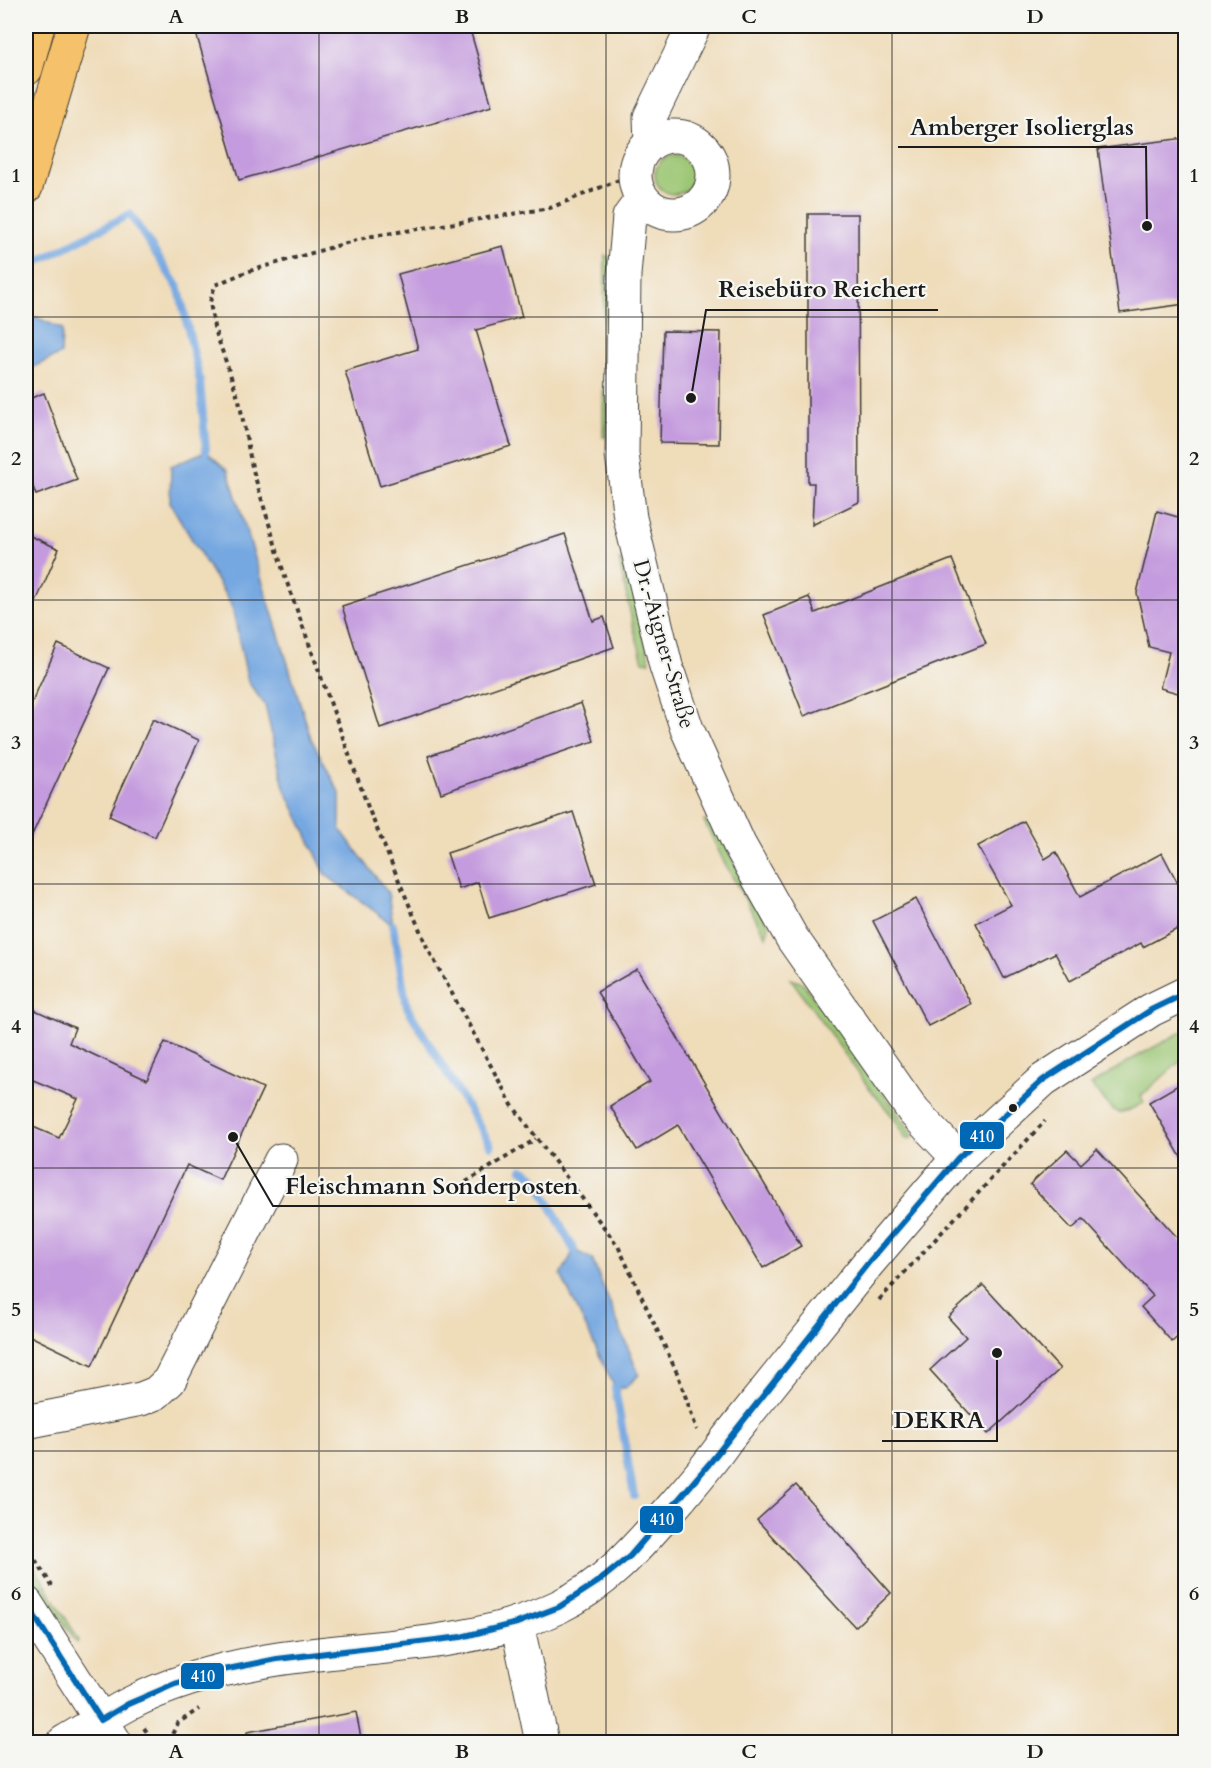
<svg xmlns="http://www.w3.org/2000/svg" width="1211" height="1768" viewBox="0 0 1211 1768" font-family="Cardo,serif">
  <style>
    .green { fill: #9bc673; stroke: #5c7148; stroke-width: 1.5 }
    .water { fill: #75a7e1; stroke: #48627e; stroke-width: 1.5 }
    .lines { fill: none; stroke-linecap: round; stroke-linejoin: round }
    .stream { stroke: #75a7e1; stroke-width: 8 }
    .building { fill: #c49bde }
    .minor-casing { stroke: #3c3934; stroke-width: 35 }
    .major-casing { stroke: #3c3934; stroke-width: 35 }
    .path { stroke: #3c3934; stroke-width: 4; stroke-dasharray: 4.5 4.5; stroke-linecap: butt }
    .minor { stroke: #fff; stroke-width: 33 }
    .major { stroke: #f5c16b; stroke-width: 33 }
    .bus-1-casing { stroke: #f6f6f2; stroke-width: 10 }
    .bus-1 { stroke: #0068b4; stroke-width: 6 }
    .grid { fill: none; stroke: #1c1c1c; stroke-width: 1.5; stroke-opacity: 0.55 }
    .bus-dot { fill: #1c1c1c; stroke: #f6f6f2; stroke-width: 2 }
    .labels { text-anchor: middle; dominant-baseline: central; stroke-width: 4.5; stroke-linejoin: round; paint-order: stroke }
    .street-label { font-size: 22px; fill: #1c1c1c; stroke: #f6f6f2 }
    .leader { fill: none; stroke: #1c1c1c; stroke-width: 2 }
    .callout-dot { fill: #1c1c1c; stroke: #f6f6f2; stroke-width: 2 }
    .callout-label { font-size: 24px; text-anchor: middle; font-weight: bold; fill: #1c1c1c; stroke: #f6f6f2; stroke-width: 4.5; stroke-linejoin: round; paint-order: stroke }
    .line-badge { stroke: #f6f6f2; stroke-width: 2 }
    .badge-label { font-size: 16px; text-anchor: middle; font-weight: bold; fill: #fff }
    .neatline { fill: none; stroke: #1c1c1c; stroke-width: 2 }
    .grid-label { font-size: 20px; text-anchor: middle; font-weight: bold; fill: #1c1c1c }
  </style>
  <rect width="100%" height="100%" fill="#f6f6f2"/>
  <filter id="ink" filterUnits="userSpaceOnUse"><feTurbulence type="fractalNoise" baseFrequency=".0167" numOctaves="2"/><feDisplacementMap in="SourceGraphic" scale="12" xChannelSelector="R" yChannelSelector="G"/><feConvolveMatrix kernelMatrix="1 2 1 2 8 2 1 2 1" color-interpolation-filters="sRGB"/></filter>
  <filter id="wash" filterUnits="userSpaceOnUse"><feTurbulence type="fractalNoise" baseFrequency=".008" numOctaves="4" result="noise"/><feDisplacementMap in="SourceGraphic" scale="24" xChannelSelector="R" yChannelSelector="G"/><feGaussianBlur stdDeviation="1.35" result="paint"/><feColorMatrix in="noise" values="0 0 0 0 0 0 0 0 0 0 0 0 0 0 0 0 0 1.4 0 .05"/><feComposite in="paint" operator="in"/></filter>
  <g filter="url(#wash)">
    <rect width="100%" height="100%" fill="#efdcb9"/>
    <g class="green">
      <circle cx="674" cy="175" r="19"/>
      <polygon points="605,255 612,260 607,437 603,437 603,419"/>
      <polygon points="619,560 627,565 650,662 643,661 634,630"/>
      <polygon points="704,821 712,822 769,926 766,937 723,860"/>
      <polygon points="791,979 803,983 908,1127 912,1138 906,1139 894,1118 869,1088"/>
      <polygon points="1185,1030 1185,1057 1141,1096 1144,1103 1129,1110 1119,1113 1112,1109 1091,1085 1129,1061"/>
      <polygon points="26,1553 79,1640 77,1643 26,1567"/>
    </g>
    <g class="water">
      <polygon points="36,317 62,329 61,354 29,369 26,360 26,325"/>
      <polygon points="206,451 228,471 311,738 340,794 340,829 388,893 393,925 326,875 284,787 265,705 248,682 232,606 170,503 171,466"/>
      <polygon points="574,1250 592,1259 639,1375 625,1388 615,1388 561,1275"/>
    </g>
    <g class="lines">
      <g class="stream">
        <polyline points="37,262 130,214 179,289 200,381 206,451"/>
        <polyline points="393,925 407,1007 491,1146"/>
        <polyline points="522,1169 535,1177 574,1250"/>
        <polyline points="615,1388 634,1496"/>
      </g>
    </g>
    <g id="blocks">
      <g class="building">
        <polygon points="194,26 469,26 492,106 239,180"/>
        <polygon points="1185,138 1185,304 1120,313 1098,149"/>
        <polygon points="808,214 858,214 859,502 812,525 814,483 808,483"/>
        <polygon points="503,246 522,317 476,330 511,446 380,486 345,371 418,349 398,274"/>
        <polygon points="663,331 721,332 719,444 660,443"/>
        <polygon points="44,393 77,480 36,495 26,468 26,400"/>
        <polygon points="1157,511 1185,519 1185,695 1160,688 1169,652 1149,647 1137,593"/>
        <polygon points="26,534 59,549 26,625"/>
        <polygon points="565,534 593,621 604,617 614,647 380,728 342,606"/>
        <polygon points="952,559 986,644 804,716 764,615 809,597 815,613"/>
        <polygon points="58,644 109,668 26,848 26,716"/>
        <polygon points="581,703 594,741 441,793 428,756"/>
        <polygon points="153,719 199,740 155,837 109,816"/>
        <polygon points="573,812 596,884 489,918 478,882 459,889 447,853"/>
        <polygon points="1024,821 1045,859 1056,852 1080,897 1162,853 1185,897 1185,925 1143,947 1141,943 1070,981 1055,953 1004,978 976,923 1011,905 978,846"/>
        <polygon points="916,899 971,1004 928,1026 873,921"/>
        <polygon points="637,969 801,1246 763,1268 678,1125 637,1150 610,1106 650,1082 597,992"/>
        <polygon points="26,1006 75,1028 69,1043 147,1080 165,1042 263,1088 220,1180 187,1165 92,1366 26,1334 26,1124 59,1138 78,1099 26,1077"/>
        <polygon points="1185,1081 1185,1164 1149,1102"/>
        <polygon points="1097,1149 1185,1246 1185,1330 1172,1342 1141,1307 1153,1296 1083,1219 1072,1229 1030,1184 1067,1150 1081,1164"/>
        <polygon points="983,1285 1060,1369 988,1434 930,1370 966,1337 948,1317"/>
        <polygon points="796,1485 891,1593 855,1627 757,1520"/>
        <polygon points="356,1712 362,1743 248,1743 247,1732"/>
      </g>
    </g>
  </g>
  <g filter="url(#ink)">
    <use href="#blocks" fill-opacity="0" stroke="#3c3934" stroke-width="1.5"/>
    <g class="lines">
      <defs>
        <g id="minor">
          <circle cx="674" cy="175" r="39"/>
          <polyline points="651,143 650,117 694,26"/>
          <polyline points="642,199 629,217 624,275 622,454 630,518 666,666 687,729 739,844 792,938 914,1112 958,1158"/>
          <polyline points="26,1422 141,1399 156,1393 169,1381 281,1160"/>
          <polyline points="26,1603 115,1742"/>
          <polyline points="517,1623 542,1742"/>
          <path d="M64,1742C85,1730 105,1717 127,1705C173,1681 227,1667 278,1659C371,1645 472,1648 558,1607C605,1585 637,1548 670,1510C690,1487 710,1464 727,1439L869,1262L958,1158L1043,1080L1151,1010L1186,993"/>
        </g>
        <g id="major">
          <polyline points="26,69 38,26"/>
          <polyline points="26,187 74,26"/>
        </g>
      </defs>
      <use href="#minor" class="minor-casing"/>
      <use href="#major" class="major-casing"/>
      <g class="path">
        <polyline points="619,180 550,208 367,237 246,272 215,285 210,302 214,327 239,400 252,467 285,577 369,810 427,947 512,1105 618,1246 678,1375 697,1430"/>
        <polyline points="466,1182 536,1139"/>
        <polyline points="879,1300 1045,1121"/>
        <polyline points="26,1545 52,1586"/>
        <polyline points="144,1728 154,1742"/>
        <polyline points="168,1742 178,1723 199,1709"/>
      </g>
      <use href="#minor" class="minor"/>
      <use href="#major" class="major"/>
      <defs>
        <polyline id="bus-1" points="26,1603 101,1720 128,1704 175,1684 223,1670 277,1659 461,1637 517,1623 559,1607 599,1581 630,1556 709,1464 869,1262 958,1158 1043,1080 1151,1010 1186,993"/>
      </defs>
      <use href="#bus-1" class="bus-1-casing"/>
      <use href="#bus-1" class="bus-1"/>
    </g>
  </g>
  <path class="grid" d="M319,26V1742M606,26V1742M892,26V1742M26,317H1186M26,600H1186M26,884H1186M26,1168H1186M26,1451H1186"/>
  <circle class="bus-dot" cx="1013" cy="1108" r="5"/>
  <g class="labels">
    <g class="street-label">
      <text transform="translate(664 644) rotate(74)">Dr.-Aigner-Straße</text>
    </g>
  </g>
  <path class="leader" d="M1147 226L1146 147H898M691 398L706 310H938M233 1137L273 1206H591M997 1353L997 1441H882"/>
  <g class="callout-dot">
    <circle cx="1147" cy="226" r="6"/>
    <circle cx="691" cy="398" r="6"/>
    <circle cx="233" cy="1137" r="6"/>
    <circle cx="997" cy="1353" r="6"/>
  </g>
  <g class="callout-label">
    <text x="1022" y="135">Amberger Isolierglas</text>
    <text x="822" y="297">Reisebüro Reichert</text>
    <text x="432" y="1194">Fleischmann Sonderposten</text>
    <text x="939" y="1428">DEKRA</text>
  </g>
  <g class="line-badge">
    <rect x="959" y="1121" width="46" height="29" rx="6" fill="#0068b4"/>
    <rect x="639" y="1505" width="45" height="29" rx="6" fill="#0068b4"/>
    <rect x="180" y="1662" width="45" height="28" rx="6" fill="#0068b4"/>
  </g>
  <g class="badge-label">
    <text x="982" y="1142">410</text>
    <text x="662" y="1525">410</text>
    <text x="203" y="1682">410</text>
  </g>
  <rect width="1211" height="1768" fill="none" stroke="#f6f6f2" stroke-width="66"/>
  <rect x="33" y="33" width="1145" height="1702" class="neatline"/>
  <g class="grid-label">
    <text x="176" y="23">A</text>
    <text x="462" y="23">B</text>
    <text x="749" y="23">C</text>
    <text x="1035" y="23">D</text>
    <text x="16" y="182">1</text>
    <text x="1194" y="182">1</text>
    <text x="16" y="465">2</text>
    <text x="1194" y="465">2</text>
    <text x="16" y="749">3</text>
    <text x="1194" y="749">3</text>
    <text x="16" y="1033">4</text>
    <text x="1194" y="1033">4</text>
    <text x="16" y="1316">5</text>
    <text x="1194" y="1316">5</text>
    <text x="16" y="1600">6</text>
    <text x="1194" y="1600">6</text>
    <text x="176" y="1758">A</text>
    <text x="462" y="1758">B</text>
    <text x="749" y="1758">C</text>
    <text x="1035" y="1758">D</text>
  </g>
</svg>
